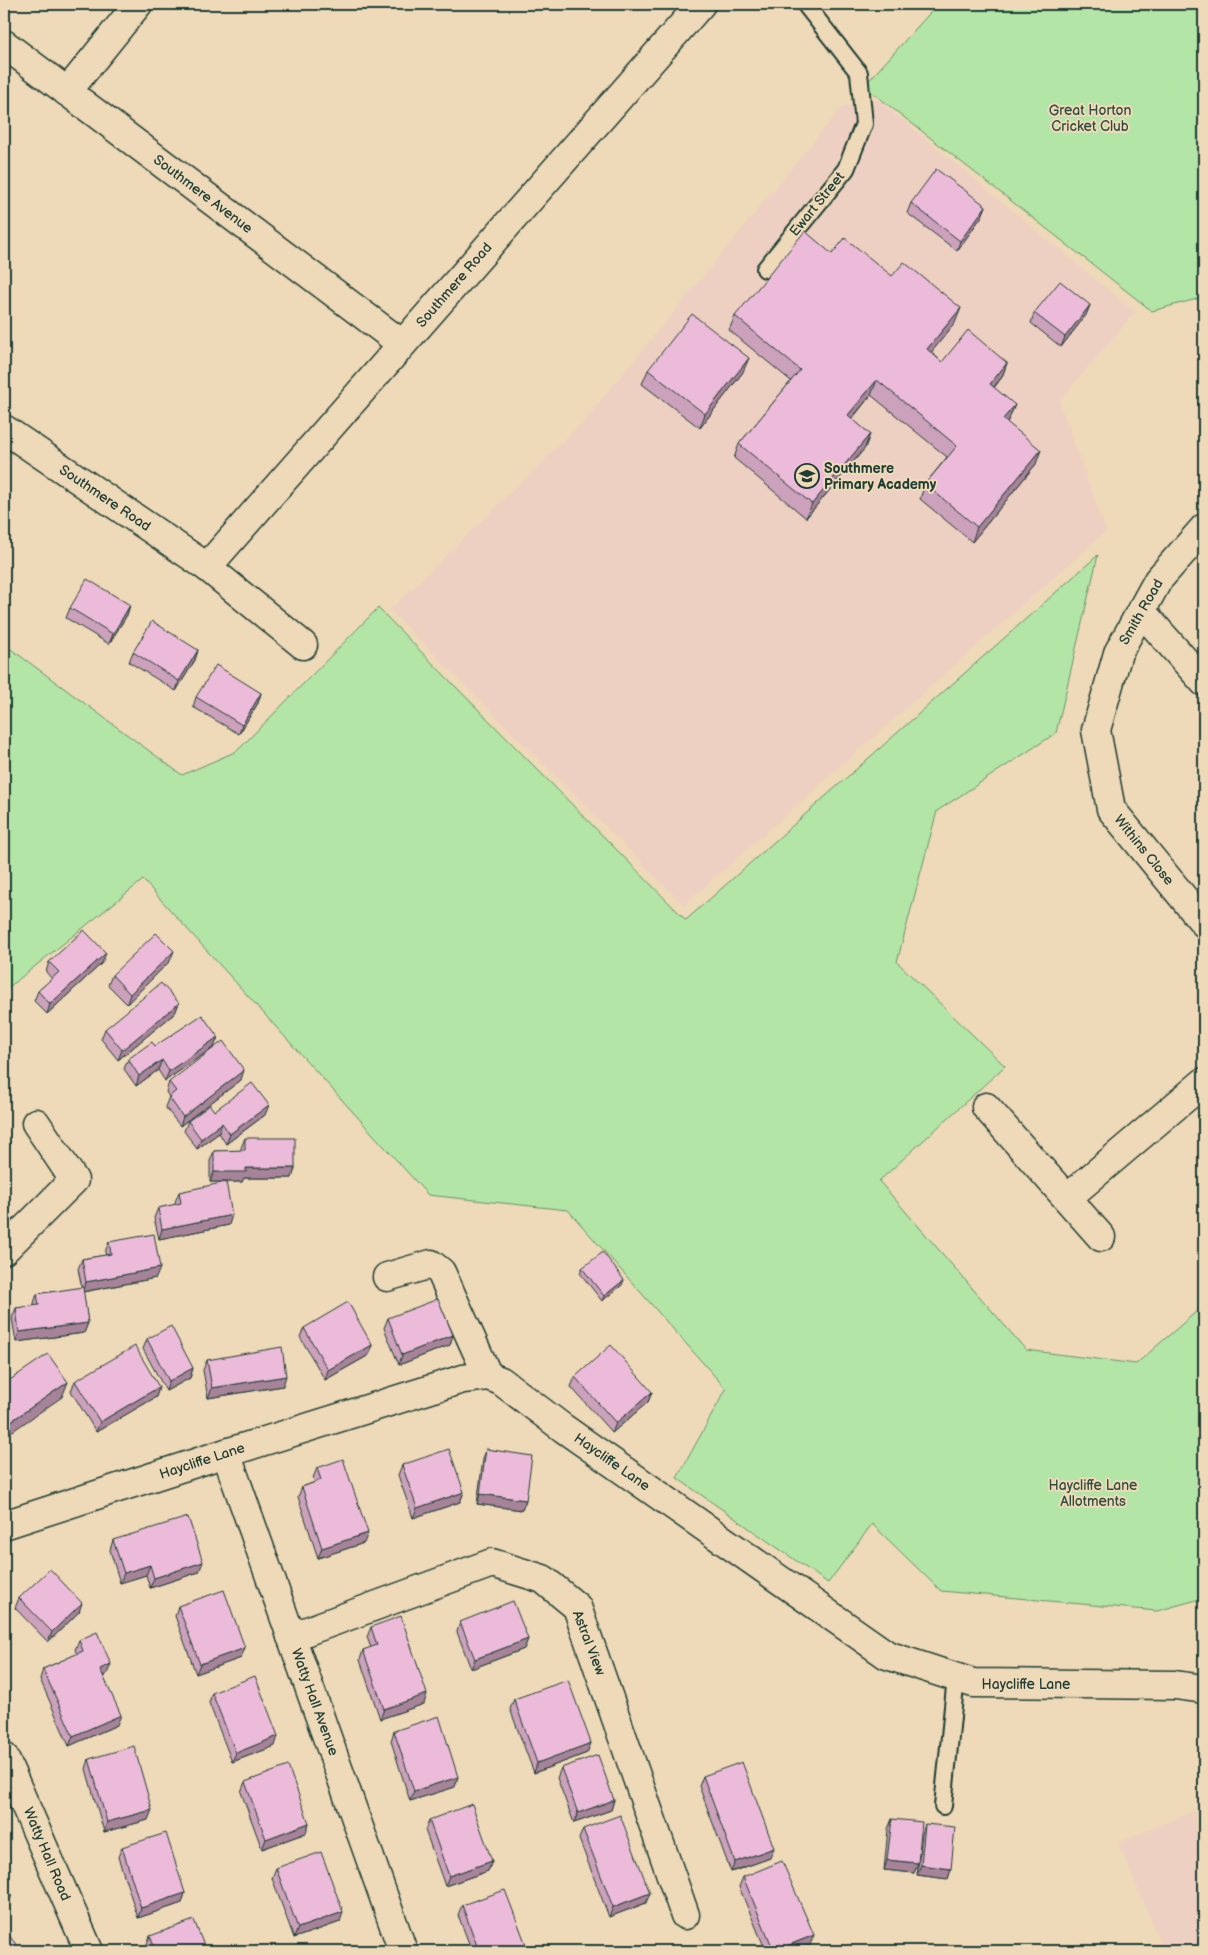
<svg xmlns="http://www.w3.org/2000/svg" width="1208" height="1955" viewBox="0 0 1208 1955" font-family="'Balsamiq Sans',sans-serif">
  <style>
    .built { fill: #eed0c2 }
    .green { fill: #b2e5a6; stroke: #68916d }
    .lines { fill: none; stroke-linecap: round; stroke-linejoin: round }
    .lane-casing { stroke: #1f3d34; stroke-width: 20 }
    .street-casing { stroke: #1f3d34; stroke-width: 31 }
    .lane { stroke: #eed9b8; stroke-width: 16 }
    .street { stroke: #eed9b8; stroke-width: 28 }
    .wall { fill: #cca1bb; stroke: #1f3d34 }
    .shaded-wall { fill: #a68399; stroke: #1f3d34 }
    .building { fill: #edbbda; stroke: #1f3d34 }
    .labels { text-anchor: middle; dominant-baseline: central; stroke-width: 4; stroke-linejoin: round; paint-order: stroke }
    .park-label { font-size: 14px; fill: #2e4e3f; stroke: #eed9b8 }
    .street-label { font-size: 14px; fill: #1f3d34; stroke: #eed9b8 }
    .poi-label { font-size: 14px; font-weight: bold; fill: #1f3d34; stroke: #eed9b8; text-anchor: start }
  </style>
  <rect width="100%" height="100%" fill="#eed9b8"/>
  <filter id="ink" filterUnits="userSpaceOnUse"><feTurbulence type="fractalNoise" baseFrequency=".02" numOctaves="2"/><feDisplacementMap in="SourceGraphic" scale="10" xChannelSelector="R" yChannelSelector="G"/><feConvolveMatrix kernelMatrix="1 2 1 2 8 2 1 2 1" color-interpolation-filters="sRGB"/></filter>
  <g filter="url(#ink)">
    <g class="built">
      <polygon points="877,99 1135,312 1059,401 1106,531 684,905 390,610 584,421 842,107"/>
      <polygon points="1204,1807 1204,1951 1164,1951 1118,1843"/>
    </g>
    <g class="green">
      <polygon points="938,4 1204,4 1204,297 1152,311 864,86"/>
      <polygon points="1098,555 1056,733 937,811 897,962 1005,1066 879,1181 1026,1350 1136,1364 1204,1305 1204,1598 1157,1611 941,1591 872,1524 828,1583 677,1478 726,1389 568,1210 428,1195 143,880 4,991 4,644 182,775 237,751 378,608 686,920"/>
    </g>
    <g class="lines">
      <defs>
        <g id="lane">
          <polyline points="765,269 846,169 864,124 859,73 805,4"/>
          <polyline points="943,1806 956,1677"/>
        </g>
        <g id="street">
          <polyline points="4,44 402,344"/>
          <polyline points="67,92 138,4"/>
          <polyline points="4,429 207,567 303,645"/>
          <polyline points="1204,528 1158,580 1118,653 1096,730 1111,809 1204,923"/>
          <polyline points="207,567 701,4"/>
          <polyline points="1141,611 1204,682"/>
          <polyline points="986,1107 1101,1237"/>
          <polyline points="1067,1198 1204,1082"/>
          <polyline points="4,1250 74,1180 36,1123"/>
          <polyline points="387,1277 431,1264 441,1272 488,1376"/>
          <polyline points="226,1453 403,1951"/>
          <polyline points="4,1525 226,1453 463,1379 488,1376 501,1381 563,1428 887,1655 973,1683 1175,1685 1204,1689"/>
          <polyline points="291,1637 492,1563 543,1579 577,1607 685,1915"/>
          <polyline points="4,1757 89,1951"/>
        </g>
      </defs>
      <use href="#lane" class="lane-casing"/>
      <use href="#street" class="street-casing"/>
      <use href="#lane" class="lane"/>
      <use href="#street" class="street"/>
    </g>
    <g class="wall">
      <polygon points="911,203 986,206 982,216 957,251 907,213"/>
      <polygon points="832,254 892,276 955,323 931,352 942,362 1007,363 1002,377 994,388 1009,419 1007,422 1036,464 972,542 920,499 925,484 947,457 871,395 852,419 870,434 865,448 806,518 734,458 739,444 791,381 729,330 735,316"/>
      <polygon points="1090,305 1086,315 1061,347 1031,323 1034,313"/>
      <polygon points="648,370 743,372 700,428 642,384"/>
      <polygon points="130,605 127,615 109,644 66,618 70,608"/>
      <polygon points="198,650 195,660 176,691 129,662 133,652"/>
      <polygon points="261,693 258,703 239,734 193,707 196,697"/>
      <polygon points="170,961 127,1004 108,985 112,975"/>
      <polygon points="49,962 102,963 47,1014 34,1001 38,991 52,979 46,972"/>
      <polygon points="179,1003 175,1013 118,1060 101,1039 105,1029"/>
      <polygon points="218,1037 214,1047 165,1081 158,1070 136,1086 124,1069 128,1059 155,1046"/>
      <polygon points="241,1080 180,1126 165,1107 169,1097 166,1092 169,1082"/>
      <polygon points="214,1111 265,1115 226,1144 219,1133 197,1149 184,1131 188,1121"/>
      <polygon points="245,1138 295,1168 292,1178 244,1178 242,1182 210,1182 210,1161 214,1151 241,1151 241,1148"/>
      <polygon points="179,1192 229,1225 159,1239 154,1218 158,1208 176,1205 175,1202"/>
      <polygon points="109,1242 156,1278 83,1292 88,1323 84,1333 16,1342 12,1318 16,1308 34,1306 34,1303 37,1294 82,1288 78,1269 82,1259 106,1255 105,1252"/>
      <polygon points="582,1268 622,1285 602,1301 580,1273"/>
      <polygon points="388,1318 450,1345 399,1365 384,1328"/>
      <polygon points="304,1328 372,1345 369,1355 325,1380 300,1337"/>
      <polygon points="147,1339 193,1368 190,1378 166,1391 143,1349"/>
      <polygon points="207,1360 283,1386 208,1398 203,1370"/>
      <polygon points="575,1377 652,1392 648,1402 612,1433 571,1387"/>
      <polygon points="75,1381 159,1387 156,1397 96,1432 71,1391"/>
      <polygon points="486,1449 526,1500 522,1510 477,1504 483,1459"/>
      <polygon points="402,1465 464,1492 460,1502 413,1518 398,1475"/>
      <polygon points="317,1468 364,1543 318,1558 298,1497 302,1487 315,1482 313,1478"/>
      <polygon points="113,1540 199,1572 150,1588 146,1575 120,1583 110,1550"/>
      <polygon points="19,1598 79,1612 48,1642 15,1608"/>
      <polygon points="178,1606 241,1658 196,1674 175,1616"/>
      <polygon points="460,1622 528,1639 524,1649 471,1669 457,1632"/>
      <polygon points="371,1627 424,1704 380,1719 360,1660 363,1650 371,1648 367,1637"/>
      <polygon points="79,1640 107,1674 104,1676 117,1725 69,1746 40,1679 43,1669 77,1654 75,1650"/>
      <polygon points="212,1693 275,1746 232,1762 209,1703"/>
      <polygon points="514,1699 591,1743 587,1753 534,1773 510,1709"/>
      <polygon points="394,1731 455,1787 410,1801 391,1741"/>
      <polygon points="89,1759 148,1820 104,1832 86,1769"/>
      <polygon points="561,1768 614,1800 611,1810 574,1823 557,1778"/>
      <polygon points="703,1776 770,1858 731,1872 699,1786"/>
      <polygon points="245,1782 309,1823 306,1833 262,1849 241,1792"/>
      <polygon points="892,1819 918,1863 914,1873 884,1870 888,1829"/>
      <polygon points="429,1820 492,1861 488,1871 445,1886 425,1830"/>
      <polygon points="925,1824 951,1869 948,1879 917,1875 922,1834"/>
      <polygon points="583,1829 646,1903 609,1917 579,1839"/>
      <polygon points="122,1847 185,1893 182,1903 138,1918 118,1857"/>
      <polygon points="276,1868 340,1922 294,1938 272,1878"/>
      <polygon points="743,1877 810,1945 796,1951 766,1951 739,1887"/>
      <polygon points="462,1905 528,1950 528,1951 472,1951 458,1915"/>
      <polygon points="150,1936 206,1951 148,1951 146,1946"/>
    </g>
    <g class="shaded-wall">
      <polygon points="986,206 982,216 957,251 960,241"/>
      <polygon points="1090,305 1086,315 1061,347 1065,337"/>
      <polygon points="961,308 955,323 922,364 927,349"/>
      <polygon points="749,358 743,372 700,428 705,414"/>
      <polygon points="1007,363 1002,377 984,399 990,384"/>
      <polygon points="877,380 871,395 842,430 848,415"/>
      <polygon points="1015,405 1009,419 998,433 1003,419"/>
      <polygon points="870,434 865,448 806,518 812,504"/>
      <polygon points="1041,450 1036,464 972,542 977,527"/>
      <polygon points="130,605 127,615 109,644 113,634"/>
      <polygon points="198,650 195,660 176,691 179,681"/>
      <polygon points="261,693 258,703 239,734 242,725"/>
      <polygon points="174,951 170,961 127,1004 130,994"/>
      <polygon points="106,953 102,963 47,1014 50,1004"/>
      <polygon points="179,1003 175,1013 118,1060 122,1050"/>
      <polygon points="218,1037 214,1047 165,1081 169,1071"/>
      <polygon points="162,1060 158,1070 136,1086 139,1076"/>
      <polygon points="244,1070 241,1080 180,1126 183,1117"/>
      <polygon points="269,1105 265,1115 226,1144 230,1134"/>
      <polygon points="222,1123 219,1133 197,1149 201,1139"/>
      <polygon points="246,1168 295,1168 292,1178 244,1178 242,1182 210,1182 214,1172"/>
      <polygon points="232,1215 229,1225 159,1239 162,1229"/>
      <polygon points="160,1268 156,1278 82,1292 86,1282"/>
      <polygon points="624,1280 622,1285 602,1301 604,1296"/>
      <polygon points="88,1323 84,1333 16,1342 19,1332"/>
      <polygon points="453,1335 450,1345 399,1365 402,1355"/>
      <polygon points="372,1345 369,1355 325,1380 328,1370"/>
      <polygon points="193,1368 190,1378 166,1391 169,1381"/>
      <polygon points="286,1376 283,1386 208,1398 212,1388"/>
      <polygon points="68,1382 62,1397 4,1437 4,1426"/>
      <polygon points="159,1387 156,1397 96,1432 100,1422"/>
      <polygon points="652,1392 648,1402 612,1433 616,1423"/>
      <polygon points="464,1492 460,1502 413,1518 417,1508"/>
      <polygon points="480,1494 526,1500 522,1510 477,1504"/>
      <polygon points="368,1533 364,1543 318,1558 322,1548"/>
      <polygon points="203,1562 199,1572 150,1588 154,1578"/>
      <polygon points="150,1565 146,1575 120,1583 124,1573"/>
      <polygon points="82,1603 79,1612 48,1642 52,1632"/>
      <polygon points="528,1639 524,1649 471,1669 475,1659"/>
      <polygon points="245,1648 241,1658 196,1674 200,1664"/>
      <polygon points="111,1664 107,1674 97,1679 100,1669"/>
      <polygon points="427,1694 424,1704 380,1719 384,1709"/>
      <polygon points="121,1715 117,1725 69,1746 73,1736"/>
      <polygon points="278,1736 275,1746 232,1762 236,1753"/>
      <polygon points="591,1743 587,1753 534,1773 537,1763"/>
      <polygon points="458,1777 455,1787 410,1801 414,1791"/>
      <polygon points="614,1800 611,1810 574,1823 578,1813"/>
      <polygon points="152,1810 148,1820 104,1832 107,1822"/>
      <polygon points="309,1823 306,1833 262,1849 266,1839"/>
      <polygon points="774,1848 770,1858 731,1872 735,1862"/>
      <polygon points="887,1860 918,1863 914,1873 884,1870"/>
      <polygon points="492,1861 488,1871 445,1886 449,1876"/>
      <polygon points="921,1865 951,1869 948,1879 917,1875"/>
      <polygon points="185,1893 182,1903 138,1918 141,1908"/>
      <polygon points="650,1893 646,1903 609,1917 613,1907"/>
      <polygon points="12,1895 8,1905 4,1907 4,1900"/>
      <polygon points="343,1912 340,1922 294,1938 298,1928"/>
      <polygon points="814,1935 810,1945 796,1951 775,1951"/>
    </g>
    <g class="building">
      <polygon points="936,169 986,206 960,241 911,203"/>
      <polygon points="805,231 832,254 845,238 892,276 904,262 961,308 927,349 942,362 968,330 1007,363 990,384 1015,405 1003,419 1041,450 977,527 925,484 957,446 877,380 848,415 870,434 812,504 739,444 800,370 735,316"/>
      <polygon points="1060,281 1090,305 1065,337 1034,313"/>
      <polygon points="692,314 749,358 705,414 648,370"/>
      <polygon points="87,579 130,605 113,634 70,608"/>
      <polygon points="152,621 198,650 179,681 133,652"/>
      <polygon points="216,665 261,693 242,725 196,697"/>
      <polygon points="84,930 106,953 50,1004 38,991 59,972 49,962"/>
      <polygon points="156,933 174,951 130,994 112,975"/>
      <polygon points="161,983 179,1003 122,1050 105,1029"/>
      <polygon points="202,1015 218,1037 169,1071 162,1060 139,1076 128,1059 152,1042 155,1046"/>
      <polygon points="223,1041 244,1070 183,1117 169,1097 176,1091 169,1082"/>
      <polygon points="252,1083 269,1105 230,1134 222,1123 201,1139 188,1121 210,1105 214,1111"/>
      <polygon points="245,1138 295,1138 295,1168 246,1168 246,1172 214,1172 214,1151 245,1150"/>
      <polygon points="226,1182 232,1215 162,1229 158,1208 181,1203 179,1192"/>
      <polygon points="154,1234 160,1268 86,1282 82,1259 111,1254 109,1242"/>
      <polygon points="603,1252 624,1280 604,1296 582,1268"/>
      <polygon points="83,1287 88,1323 19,1332 16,1308 39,1305 37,1294"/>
      <polygon points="438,1299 453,1335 402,1355 388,1318"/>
      <polygon points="348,1302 372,1345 328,1370 304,1328"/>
      <polygon points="171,1326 193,1368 169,1381 147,1339"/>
      <polygon points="611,1345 652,1392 616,1423 575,1377"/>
      <polygon points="135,1346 159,1387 100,1422 75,1381"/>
      <polygon points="282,1347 286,1376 212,1388 207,1360"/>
      <polygon points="48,1354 68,1382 4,1426 4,1384"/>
      <polygon points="449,1449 464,1492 417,1508 402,1465"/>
      <polygon points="486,1449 532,1456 526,1500 480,1494"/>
      <polygon points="343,1459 368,1533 322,1548 302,1487 321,1480 317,1468"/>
      <polygon points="188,1517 203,1562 154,1578 150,1565 124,1573 113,1540"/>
      <polygon points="50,1569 82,1603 52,1632 19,1598"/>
      <polygon points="224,1590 245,1648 200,1664 178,1606"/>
      <polygon points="513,1601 528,1639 475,1659 460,1622"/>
      <polygon points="401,1616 427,1694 384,1709 363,1650 377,1645 371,1627"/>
      <polygon points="97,1632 111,1664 100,1669 121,1715 73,1736 43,1669 83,1651 79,1640"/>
      <polygon points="255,1676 278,1736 236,1753 212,1693"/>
      <polygon points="568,1680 591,1743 537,1763 514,1699"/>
      <polygon points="439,1716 458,1777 414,1791 394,1731"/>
      <polygon points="134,1746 152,1810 107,1822 89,1759"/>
      <polygon points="598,1755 614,1800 578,1813 561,1768"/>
      <polygon points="742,1762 774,1848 735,1862 703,1776"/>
      <polygon points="288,1766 309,1823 266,1839 245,1782"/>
      <polygon points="472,1804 492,1861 449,1876 429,1820"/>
      <polygon points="620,1815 650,1893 613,1907 583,1829"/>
      <polygon points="892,1819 922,1822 918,1863 887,1860"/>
      <polygon points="925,1824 955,1827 951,1869 921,1865"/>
      <polygon points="166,1833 185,1893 141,1908 122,1847"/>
      <polygon points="321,1852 343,1912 298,1928 276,1868"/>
      <polygon points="782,1861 814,1935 774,1951 743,1877"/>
      <polygon points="4,1882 12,1895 4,1900"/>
      <polygon points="505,1890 528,1950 525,1951 479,1951 462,1905"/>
      <polygon points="194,1920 206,1951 156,1951 150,1936"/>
      <polygon points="5,1930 21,1951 4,1951 4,1931"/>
    </g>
  </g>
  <defs>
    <symbol id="school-ring" viewBox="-11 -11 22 22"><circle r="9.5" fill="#eed9b8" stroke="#1f3d34" stroke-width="1.5"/><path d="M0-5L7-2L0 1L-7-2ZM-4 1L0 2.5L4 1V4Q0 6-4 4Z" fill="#1f3d34"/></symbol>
  </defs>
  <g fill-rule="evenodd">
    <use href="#school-ring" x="793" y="462" width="28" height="28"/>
  </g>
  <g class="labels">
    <g class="park-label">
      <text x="1090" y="110">Great Horton<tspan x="1090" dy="16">Cricket Club</tspan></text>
      <text x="1093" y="1485">Haycliffe Lane<tspan x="1093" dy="16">Allotments</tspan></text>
    </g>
    <g class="street-label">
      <text transform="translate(203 194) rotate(37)">Southmere Avenue</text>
      <text transform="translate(817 204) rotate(-51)">Ewart Street</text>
      <text transform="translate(454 285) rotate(-49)">Southmere Road</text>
      <text transform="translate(105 498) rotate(34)">Southmere Road</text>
      <text transform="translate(1141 612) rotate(-60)">Smith Road</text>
      <text transform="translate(1144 850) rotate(51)">Withins Close</text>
      <text transform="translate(202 1461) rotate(-18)">Haycliffe Lane</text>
      <text transform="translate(612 1462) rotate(35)">Haycliffe Lane</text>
      <text transform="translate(589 1643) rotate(69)">Astral View</text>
      <text x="1026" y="1684">Haycliffe Lane</text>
      <text transform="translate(315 1702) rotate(70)">Watty Hall Avenue</text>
      <text transform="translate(47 1854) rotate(67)">Watty Hall Road</text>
    </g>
    <g class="poi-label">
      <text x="824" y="468">Southmere<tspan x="824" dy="16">Primary Academy</tspan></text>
    </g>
  </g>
  <rect width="1208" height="1955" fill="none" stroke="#eed9b8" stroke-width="20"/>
  <rect x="10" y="10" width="1188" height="1935" fill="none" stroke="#1f3d34" stroke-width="2" filter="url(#ink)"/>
</svg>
